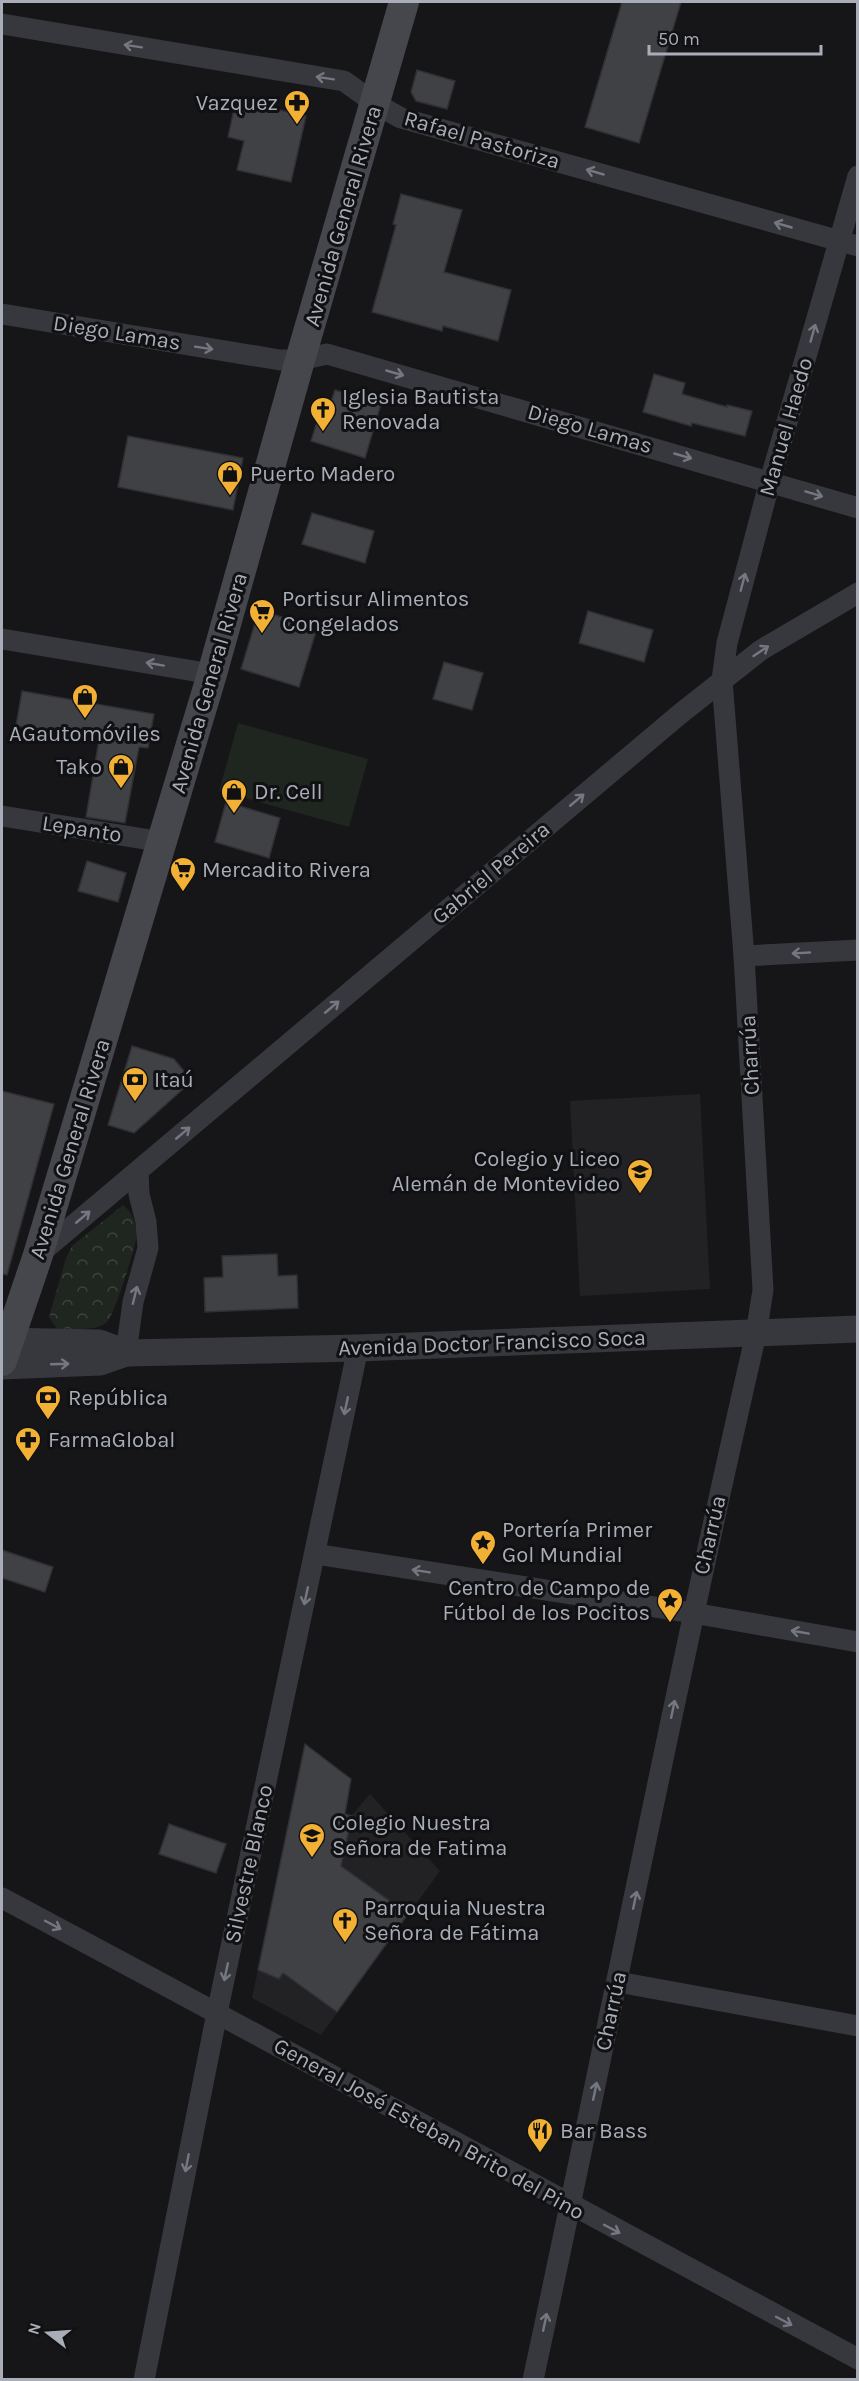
<svg xmlns="http://www.w3.org/2000/svg" width="859" height="2381" viewBox="0 0 859 2381" font-family="Karla,sans-serif">
  <style>
    .built { fill: #222225 }
    .park { fill: url(#park-crowns) }
    .garden { fill: #1e261f }
    .building { fill: #404145; stroke: #303034; stroke-width: 1.5 }
    .lines { fill: none; stroke-linecap: round; stroke-linejoin: round }
    .minor { stroke: #37383d; stroke-width: 21 }
    .tertiary { stroke: #37383d; stroke-width: 27 }
    .secondary { stroke: #45474d; stroke-width: 30 }
    .oneway { stroke: #757881 }
    .labels { text-anchor: middle; dominant-baseline: central; stroke-width: 6; stroke-linejoin: round; paint-order: stroke }
    .poi-label { font-size: 22px; fill: #a8adb8; stroke: #111113; text-anchor: start }
    .street-label { font-size: 22px; fill: #a8adb8; stroke: #111113 }
  </style>
  <defs>
    <pattern id="park-crowns" width="20" height="18" patternUnits="userSpaceOnUse" patternTransform="scale(1.5)"><rect width="20" height="18" fill="#1e261f"/><path d="M2 6a3 3 0 1 1 6 0M12 15a3 3 0 1 1 6 0" fill="none" stroke="#3c433d"/></pattern>
  </defs>
  <rect width="100%" height="100%" fill="#161618"/>
  <g class="built">
    <polygon points="700,1094 710,1289 580,1296 570,1101"/>
    <polygon points="370,1794 440,1871 321,2035 252,1998 295,1796 351,1816"/>
  </g>
  <path class="park" d="M123,1205C131,1210 136,1223 137,1233C137,1244 114,1316 107,1322C95,1332 71,1328 57,1329L49,1317L66,1258L72,1246Z"/>
  <polygon class="garden" points="238,723 368,759 349,827 219,791"/>
  <g class="building">
    <polygon points="622,2 681,2 639,143 585,127"/>
    <polygon points="417,70 455,81 447,109 416,101 411,92"/>
    <polygon points="236,100 306,116 291,182 237,170 244,141 228,137"/>
    <polygon points="401,194 462,210 444,272 511,290 498,341 443,326 442,331 372,312 396,225 393,224"/>
    <polygon points="654,374 685,383 682,394 727,407 727,405 752,411 745,436 692,423 691,426 643,412"/>
    <polygon points="335,390 381,404 365,458 311,441 320,412 327,414"/>
    <polygon points="128,436 243,458 233,510 118,487"/>
    <polygon points="312,513 374,531 365,563 302,544"/>
    <polygon points="259,610 317,628 299,687 241,669"/>
    <polygon points="588,611 653,630 644,662 579,643"/>
    <polygon points="444,662 483,673 472,710 433,699"/>
    <polygon points="22,691 154,714 148,748 139,747 125,823 86,817 99,740 16,726"/>
    <polygon points="226,802 280,818 269,858 215,842"/>
    <polygon points="87,861 126,873 118,902 78,891"/>
    <polygon points="132,1046 174,1059 192,1081 134,1133 108,1125"/>
    <polygon points="2,1091 54,1104 7,1275 2,1274"/>
    <polygon points="277,1254 278,1276 297,1275 298,1308 205,1312 204,1278 223,1277 222,1256"/>
    <polygon points="2,1550 53,1567 45,1592 2,1578"/>
    <polygon points="305,1744 351,1779 345,1814 352,1816 341,1866 408,1914 337,2012 283,1973 279,1979 258,1970"/>
    <polygon points="169,1824 226,1844 216,1873 159,1854"/>
  </g>
  <g class="lines">
    <g class="minor">
      <polyline points="2,24 344,81 376,104 401,118 858,246"/>
      <polyline points="2,314 280,360 300,360 327,354 858,508"/>
      <polyline points="2,639 212,674"/>
      <polyline points="2,816 163,842"/>
      <polyline points="744,956 858,950"/>
      <polyline points="38,1255 680,714 761,650 858,593"/>
      <polyline points="126,1353 133,1302 148,1248 146,1222 139,1194 138,1171"/>
      <polyline points="315,1554 693,1613 858,1642"/>
      <path d="M2,1898C288,2050 571,2207 858,2359"/>
      <polyline points="618,1982 858,2026"/>
      <polyline points="144,2380 217,2013 358,1348"/>
      <path d="M533,2380C608,2031 676,1681 756,1334L763,1290L744,956L722,680L727,643L770,481L858,176"/>
    </g>
    <g class="tertiary">
      <polyline points="2,1341 99,1343 126,1353"/>
      <polyline points="2,1366 100,1362 126,1353 358,1348 858,1329"/>
    </g>
    <polyline class="secondary" points="2,1361 38,1255 212,674 300,360 404,2"/>
  </g>
  <defs><path id="oneway-shaft" d="M-6 0H5M1.5-3L5.5 0L1.5 3" fill="none" stroke-width="1.6" stroke-linecap="round" stroke-linejoin="round" transform="scale(1.5)"/></defs>
  <g class="oneway">
    <use href="#oneway-shaft" transform="translate(133 46) rotate(-171)"/>
    <use href="#oneway-shaft" transform="translate(325 78) rotate(-171)"/>
    <use href="#oneway-shaft" transform="translate(595 172) rotate(-164)"/>
    <use href="#oneway-shaft" transform="translate(783 225) rotate(-164)"/>
    <use href="#oneway-shaft" transform="translate(813 333) rotate(-74)"/>
    <use href="#oneway-shaft" transform="translate(204 348) rotate(9)"/>
    <use href="#oneway-shaft" transform="translate(395 373) rotate(16)"/>
    <use href="#oneway-shaft" transform="translate(683 456) rotate(16)"/>
    <use href="#oneway-shaft" transform="translate(814 494) rotate(17)"/>
    <use href="#oneway-shaft" transform="translate(743 582) rotate(-75)"/>
    <use href="#oneway-shaft" transform="translate(761 651) rotate(-34)"/>
    <use href="#oneway-shaft" transform="translate(155 664) rotate(-170)"/>
    <use href="#oneway-shaft" transform="translate(577 800) rotate(-40)"/>
    <use href="#oneway-shaft" transform="translate(801 953) rotate(177)"/>
    <use href="#oneway-shaft" transform="translate(332 1007) rotate(-40)"/>
    <use href="#oneway-shaft" transform="translate(183 1133) rotate(-40)"/>
    <use href="#oneway-shaft" transform="translate(83 1217) rotate(-40)"/>
    <use href="#oneway-shaft" transform="translate(135 1295) rotate(-76)"/>
    <use href="#oneway-shaft" transform="translate(60 1364) rotate(-2)"/>
    <use href="#oneway-shaft" transform="translate(346 1406) rotate(102)"/>
    <use href="#oneway-shaft" transform="translate(421 1571) rotate(-171)"/>
    <use href="#oneway-shaft" transform="translate(306 1596) rotate(102)"/>
    <use href="#oneway-shaft" transform="translate(800 1632) rotate(-170)"/>
    <use href="#oneway-shaft" transform="translate(673 1709) rotate(-78)"/>
    <use href="#oneway-shaft" transform="translate(635 1900) rotate(-78)"/>
    <use href="#oneway-shaft" transform="translate(53 1925) rotate(28)"/>
    <use href="#oneway-shaft" transform="translate(226 1972) rotate(102)"/>
    <use href="#oneway-shaft" transform="translate(595 2091) rotate(-78)"/>
    <use href="#oneway-shaft" transform="translate(187 2163) rotate(101)"/>
    <use href="#oneway-shaft" transform="translate(612 2229) rotate(28)"/>
    <use href="#oneway-shaft" transform="translate(784 2321) rotate(28)"/>
    <use href="#oneway-shaft" transform="translate(545 2322) rotate(-78)"/>
  </g>
  <defs>
    <symbol id="pharmacy-pin" viewBox="-11 -11 22 30"><path d="M0 17L-7.5 6A9.5 9.5 0 1 1 7.5 6Z" fill="#f2b134" stroke="#111113"/><path d="M-2-6h4v4h4v4h-4v4h-4v-4h-4v-4h4Z" fill="#111"/></symbol>
    <symbol id="church-pin" viewBox="-11 -11 22 30"><path d="M0 17L-7.5 6A9.5 9.5 0 1 1 7.5 6Z" fill="#f2b134" stroke="#111113"/><path d="M-1.2-6h2.4v3.5h3.3v2.4h-3.3V6h-2.4V-.1h-3.3v-2.4h3.3Z" fill="#111"/></symbol>
    <symbol id="shop-pin" viewBox="-11 -11 22 30"><path d="M0 17L-7.5 6A9.5 9.5 0 1 1 7.5 6Z" fill="#f2b134" stroke="#111113"/><path d="M-5-2.5h2.3a2.7 3.5 0 0 1 5.4 0H5L5.5 6h-11ZM-1.5-2.5h3a1.5 2.3 0 0 0-3 0Z" fill="#111"/></symbol>
    <symbol id="supermarket-pin" viewBox="-11 -11 22 30"><path d="M0 17L-7.5 6A9.5 9.5 0 1 1 7.5 6Z" fill="#f2b134" stroke="#111113"/><path d="M-6-5.5h2.5l.6 2H6L4.5 2H-2.5L-4.4-4H-6ZM-1.5 3.2a1.3 1.3 0 1 0 .1 0ZM3 3.2a1.3 1.3 0 1 0 .1 0Z" fill="#111"/></symbol>
    <symbol id="bank-pin" viewBox="-11 -11 22 30"><path d="M0 17L-7.5 6A9.5 9.5 0 1 1 7.5 6Z" fill="#f2b134" stroke="#111113"/><path d="M-6-4H6V4H-6ZM0-2.3a2.3 2.3 0 1 0 0 4.6a2.3 2.3 0 1 0 0-4.6Z" fill="#111"/></symbol>
    <symbol id="school-pin" viewBox="-11 -11 22 30"><path d="M0 17L-7.5 6A9.5 9.5 0 1 1 7.5 6Z" fill="#f2b134" stroke="#111113"/><path d="M0-5L7-2L0 1L-7-2ZM-4 1L0 2.5L4 1V4Q0 6-4 4Z" fill="#111"/></symbol>
    <symbol id="sight-pin" viewBox="-11 -11 22 30"><path d="M0 17L-7.5 6A9.5 9.5 0 1 1 7.5 6Z" fill="#f2b134" stroke="#111113"/><path d="M0-6L1.8-2.2L6-1.7L2.9 1.2L3.7 5.4L0 3.3L-3.7 5.4L-2.9 1.2L-6-1.7L-1.8-2.2Z" fill="#111"/></symbol>
    <symbol id="restaurant-pin" viewBox="-11 -11 22 30"><path d="M0 17L-7.5 6A9.5 9.5 0 1 1 7.5 6Z" fill="#f2b134" stroke="#111113"/><path d="M-5-6h1v4h1v-4h1v4h1v-4h1v5L-1.5 .5V6h-2V.5L-5-1ZM5-6V6H3V1.5H1.5Q1.5-4 5-6Z" fill="#111"/></symbol>
  </defs>
  <g fill-rule="evenodd">
    <use href="#pharmacy-pin" x="282" y="88" width="30" height="40"/>
    <use href="#church-pin" x="308" y="395" width="30" height="40"/>
    <use href="#shop-pin" x="215" y="459" width="30" height="40"/>
    <use href="#supermarket-pin" x="247" y="597" width="30" height="40"/>
    <use href="#shop-pin" x="70" y="682" width="30" height="40"/>
    <use href="#shop-pin" x="106" y="752" width="30" height="40"/>
    <use href="#shop-pin" x="219" y="777" width="30" height="40"/>
    <use href="#supermarket-pin" x="168" y="855" width="30" height="40"/>
    <use href="#bank-pin" x="120" y="1065" width="30" height="40"/>
    <use href="#school-pin" x="625" y="1157" width="30" height="40"/>
    <use href="#bank-pin" x="33" y="1383" width="30" height="40"/>
    <use href="#pharmacy-pin" x="13" y="1425" width="30" height="40"/>
    <use href="#sight-pin" x="468" y="1528" width="30" height="40"/>
    <use href="#sight-pin" x="655" y="1586" width="30" height="40"/>
    <use href="#school-pin" x="297" y="1821" width="30" height="40"/>
    <use href="#church-pin" x="330" y="1906" width="30" height="40"/>
    <use href="#restaurant-pin" x="525" y="2116" width="30" height="40"/>
  </g>
  <g class="labels">
    <g class="poi-label">
      <text x="278" y="103" text-anchor="end">Vazquez</text>
      <text x="342" y="397">Iglesia Bautista<tspan x="342" dy="25">Renovada</tspan></text>
      <text x="250" y="474">Puerto Madero</text>
      <text x="282" y="599">Portisur Alimentos<tspan x="282" dy="25">Congelados</tspan></text>
      <text x="85" y="734" text-anchor="middle">AGautomóviles</text>
      <text x="102" y="767" text-anchor="end">Tako</text>
      <text x="254" y="792">Dr. Cell</text>
      <text x="202" y="870">Mercadito Rivera</text>
      <text x="154" y="1080">Itaú</text>
      <text x="620" y="1159" text-anchor="end">Colegio y Liceo<tspan x="620" dy="25">Alemán de Montevideo</tspan></text>
      <text x="68" y="1398">República</text>
      <text x="48" y="1440">FarmaGlobal</text>
      <text x="502" y="1530">Portería Primer<tspan x="502" dy="25">Gol Mundial</tspan></text>
      <text x="650" y="1588" text-anchor="end">Centro de Campo de<tspan x="650" dy="25">Fútbol de los Pocitos</tspan></text>
      <text x="332" y="1823">Colegio Nuestra<tspan x="332" dy="25">Señora de Fatima</tspan></text>
      <text x="364" y="1908">Parroquia Nuestra<tspan x="364" dy="25">Señora de Fátima</tspan></text>
      <text x="560" y="2131">Bar Bass</text>
    </g>
    <g class="street-label">
      <text transform="translate(482 140) rotate(16)">Rafael Pastoriza</text>
      <text transform="translate(343 216) rotate(-74)">Avenida General Rivera</text>
      <text transform="translate(117 333) rotate(9)">Diego Lamas</text>
      <text transform="translate(786 427) rotate(-74)">Manuel Haedo</text>
      <text transform="translate(590 429) rotate(16)">Diego Lamas</text>
      <text transform="translate(209 683) rotate(-74)">Avenida General Rivera</text>
      <text transform="translate(82 829) rotate(9)">Lepanto</text>
      <text transform="translate(491 873) rotate(-40)">Gabriel Pereira</text>
      <text transform="translate(750 1055) rotate(-93)">Charrúa</text>
      <text transform="translate(70 1149) rotate(-73)">Avenida General Rivera</text>
      <text transform="translate(492 1343) rotate(-2)">Avenida Doctor Francisco Soca</text>
      <text transform="translate(710 1535) rotate(-77)">Charrúa</text>
      <text transform="translate(249 1864) rotate(-78)">Silvestre Blanco</text>
      <text transform="translate(611 2011) rotate(-78)">Charrúa</text>
      <text transform="translate(429 2129) rotate(29)">General José Esteban Brito del Pino</text>
    </g>
  </g>
  <rect width="859" height="2381" fill="none" stroke="#a8adb8" stroke-width="6"/>
  <g transform="translate(48 2333) rotate(287)" stroke="#111113" stroke-width="4.5" paint-order="stroke">
  <path d="M0-4.5L10 22L0 15L-10 22Z" fill="#a8adb8"/>
  <text y="-9" font-size="16" font-weight="bold" text-anchor="middle" fill="#a8adb8">N</text>
  </g>
  <path d="M649 45v9h172v-9" fill="none" stroke="#a8adb8" stroke-width="3"/>
  <text x="658" y="45" font-size="18" fill="#a8adb8" stroke="#111113" stroke-width="4.5" paint-order="stroke">50 m</text>
</svg>
